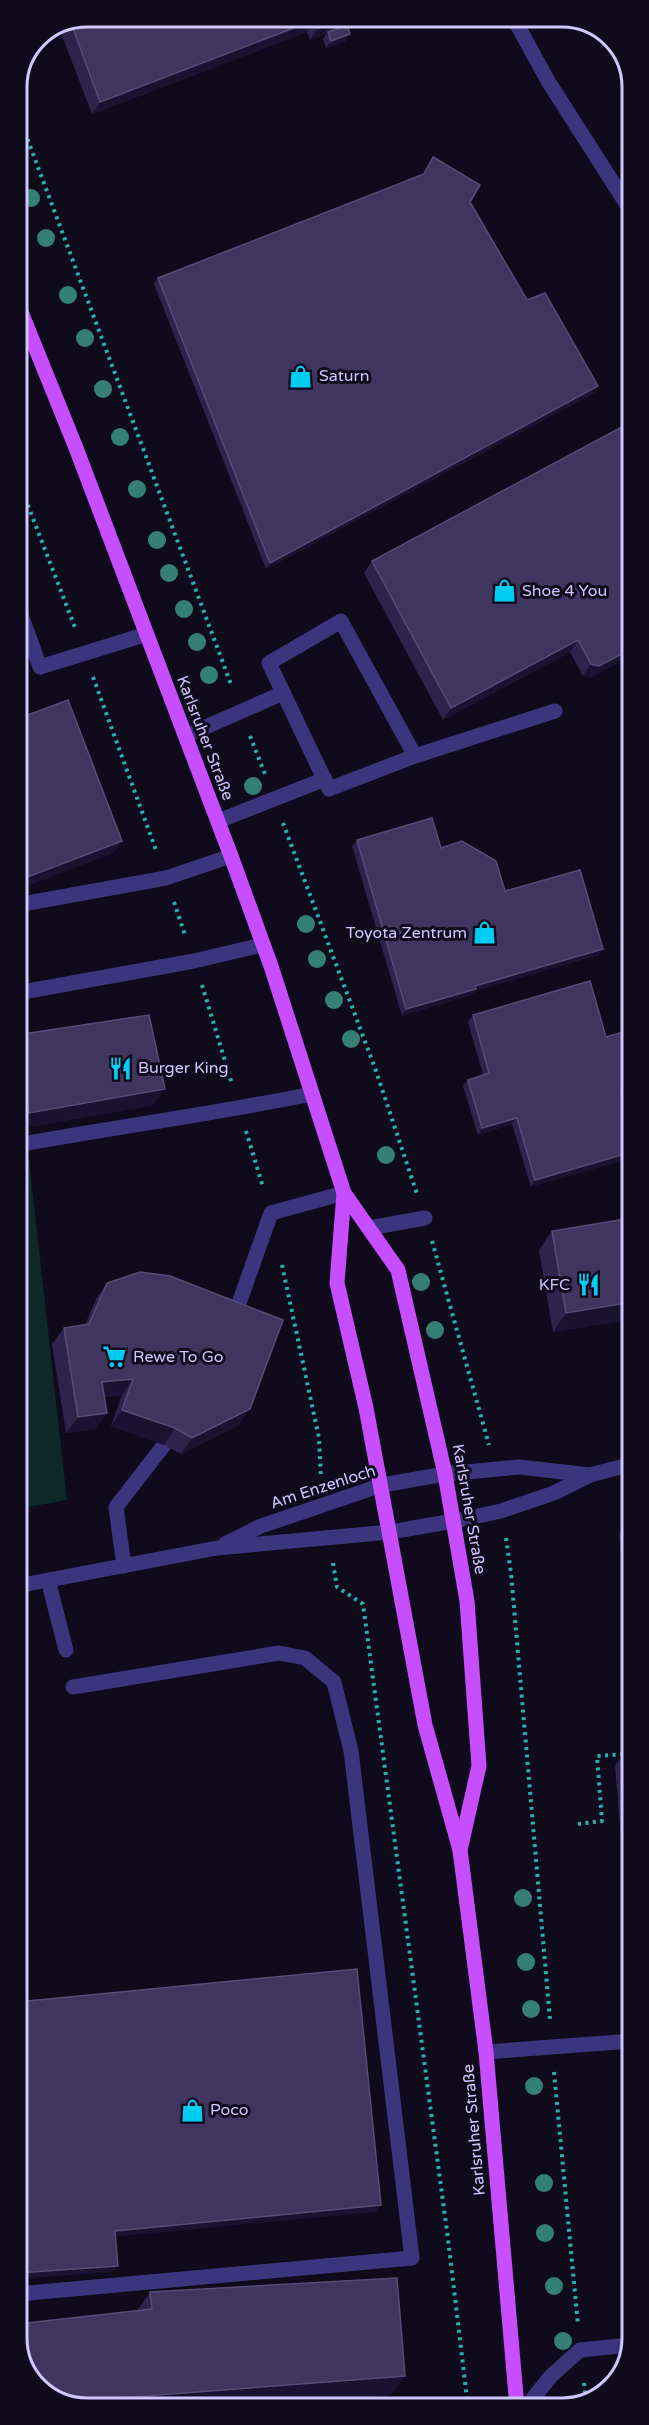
<svg xmlns="http://www.w3.org/2000/svg" width="649" height="2425" viewBox="0 0 649 2425" font-family="'Varela Round',sans-serif">
  <style>
    .green { fill: #0e2727 }
    .lines { fill: none; stroke-linecap: round; stroke-linejoin: round }
    .path { stroke: #2ab0af; stroke-width: 4; stroke-dasharray: 3 4.5; stroke-linecap: butt }
    .minor { stroke: #3c357d; stroke-width: 15 }
    .major { stroke: #c64eff; stroke-width: 15 }
    .tree { fill: #348079 }
    .wall { fill: #2d234c }
    .shaded-wall { fill: #1a1231 }
    .building { fill: #3f355f; stroke: #564c78; stroke-width: 1.5 }
    .labels { text-anchor: middle; dominant-baseline: central; stroke-width: 6; stroke-linejoin: round; paint-order: stroke }
    .poi-label { font-size: 16px; fill: #d0c7ff; stroke: #0f0b1d; text-anchor: start }
    .street-label { font-size: 16px; fill: #d0c7ff; stroke: #0f0b1d }
    .rim { fill: none; stroke: #d0c7ff; stroke-width: 3 }
  </style>
  <rect width="100%" height="100%" fill="#0f0b1d"/>
  <polygon class="green" points="29,1160 67,1500 17,1509 17,1162"/>
  <g class="lines">
    <g class="path">
      <polyline points="17,111 232,687"/>
      <polyline points="17,477 76,630"/>
      <polyline points="93,677 157,853"/>
      <polyline points="250,736 265,774"/>
      <polyline points="283,823 375,1068 417,1194"/>
      <polyline points="174,902 185,935"/>
      <polyline points="202,985 232,1084"/>
      <polyline points="246,1131 263,1187"/>
      <polyline points="432,1241 489,1445"/>
      <polyline points="282,1265 319,1438 321,1478"/>
      <polyline points="506,1538 511,1573 550,2020"/>
      <polyline points="333,1563 337,1587 363,1604 448,2239 468,2407"/>
      <polyline points="578,1824 602,1821 597,1756 628,1754"/>
      <polyline points="554,2072 578,2325"/>
      <polyline points="584,2383 586,2402"/>
    </g>
    <g class="minor">
      <polyline points="513,17 548,81 631,211"/>
      <polyline points="466,20 473,17"/>
      <polyline points="17,604 40,667 147,634"/>
      <polyline points="185,736 283,693"/>
      <polyline points="415,756 329,789 269,663 341,621 415,756 555,711"/>
      <polyline points="218,821 325,779"/>
      <polyline points="17,905 166,878 231,856"/>
      <polyline points="17,993 194,961 262,945"/>
      <path d="M17,1145C115,1127 214,1114 312,1094"/>
      <polyline points="369,1228 425,1218"/>
      <polyline points="233,1320 271,1213 344,1193"/>
      <polyline points="225,1544 261,1526 382,1485 445,1474 519,1467 590,1475"/>
      <polyline points="124,1566 116,1507 164,1445"/>
      <polyline points="48,1580 66,1650"/>
      <polyline points="17,1586 217,1548 390,1532 454,1521 501,1511 554,1493 590,1475 632,1464"/>
      <polyline points="486,2052 632,2041"/>
      <polyline points="18,2294 412,2258 351,1751 334,1682 305,1658 279,1653 73,1687"/>
      <polyline points="526,2407 551,2376 580,2350 630,2345"/>
    </g>
    <g class="major">
      <polyline points="17,302 76,448 231,856 271,966 344,1193 398,1270 445,1474 467,1601 479,1766 460,1850"/>
      <polyline points="344,1193 337,1283 366,1408 425,1725 460,1850 486,2052 517,2407"/>
    </g>
  </g>
  <g class="tree">
    <circle cx="31" cy="198" r="9"/>
    <circle cx="46" cy="238" r="9"/>
    <circle cx="68" cy="295" r="9"/>
    <circle cx="85" cy="338" r="9"/>
    <circle cx="103" cy="389" r="9"/>
    <circle cx="120" cy="437" r="9"/>
    <circle cx="137" cy="489" r="9"/>
    <circle cx="157" cy="540" r="9"/>
    <circle cx="169" cy="573" r="9"/>
    <circle cx="184" cy="609" r="9"/>
    <circle cx="197" cy="642" r="9"/>
    <circle cx="209" cy="675" r="9"/>
    <circle cx="253" cy="786" r="9"/>
    <circle cx="306" cy="924" r="9"/>
    <circle cx="317" cy="959" r="9"/>
    <circle cx="334" cy="1000" r="9"/>
    <circle cx="351" cy="1039" r="9"/>
    <circle cx="386" cy="1155" r="9"/>
    <circle cx="421" cy="1282" r="9"/>
    <circle cx="435" cy="1330" r="9"/>
    <circle cx="523" cy="1898" r="9"/>
    <circle cx="526" cy="1962" r="9"/>
    <circle cx="531" cy="2009" r="9"/>
    <circle cx="534" cy="2086" r="9"/>
    <circle cx="544" cy="2183" r="9"/>
    <circle cx="545" cy="2233" r="9"/>
    <circle cx="554" cy="2286" r="9"/>
    <circle cx="563" cy="2341" r="9"/>
  </g>
  <g class="wall">
    <polygon points="87,16 359,22 347,26 346,41 326,48 323,39 326,34 310,40 307,32 92,114 59,28"/>
    <polygon points="433,157 470,202 527,300 598,386 594,393 266,569 154,284 158,278 422,175"/>
    <polygon points="631,422 591,678 583,676 570,652 443,720 364,573 372,561"/>
    <polygon points="357,840 441,848 598,955 475,991 471,995 402,1016 352,846"/>
    <polygon points="473,1015 606,1037 632,1073 632,1095 622,1098 531,1187 512,1124 478,1135 463,1086 468,1080 483,1075 468,1022"/>
    <polygon points="17,1040 153,1105 18,1129 17,1124"/>
    <polygon points="632,1218 632,1319 553,1332 539,1250 552,1231"/>
    <polygon points="107,1283 239,1425 181,1454 164,1445 111,1426 122,1395 104,1397 107,1413 95,1429 66,1433 52,1344 64,1328 85,1325 96,1299"/>
    <polygon points="630,1518 632,1518 632,1669 619,1534"/>
    <polygon points="632,1746 632,1968 615,1766 628,1747"/>
    <polygon points="150,2292 391,2395 226,2408 82,2408 137,2311"/>
  </g>
  <g class="shaded-wall">
    <polygon points="348,17 363,17 359,22 328,33 328,32 326,34 310,40 318,28"/>
    <polygon points="315,20 307,32 92,114 100,102"/>
    <polygon points="350,34 346,41 326,48 331,41"/>
    <polygon points="598,386 594,393 266,569 270,563"/>
    <polygon points="578,640 570,652 443,720 451,708"/>
    <polygon points="631,649 631,656 591,678 583,676 591,664"/>
    <polygon points="122,841 114,853 17,890 17,881"/>
    <polygon points="603,949 598,955 475,991 471,995 402,1016 406,1009 475,986"/>
    <polygon points="165,1089 153,1105 18,1129 29,1113"/>
    <polygon points="632,1090 632,1095 616,1099 621,1093"/>
    <polygon points="517,1118 512,1124 478,1135 482,1128"/>
    <polygon points="632,1152 632,1158 531,1187 535,1180"/>
    <polygon points="632,1302 632,1319 553,1332 566,1313"/>
    <polygon points="133,1379 122,1395 91,1398 102,1382"/>
    <polygon points="250,1409 239,1425 181,1454 192,1438"/>
    <polygon points="122,1410 175,1428 164,1445 111,1426"/>
    <polygon points="107,1413 95,1429 66,1433 78,1417"/>
    <polygon points="381,2205 376,2212 110,2237 115,2231"/>
    <polygon points="118,2266 113,2272 18,2279 18,2273"/>
    <polygon points="405,2376 391,2395 226,2408 82,2408 67,2402"/>
  </g>
  <g class="building">
    <polygon points="87,16 348,17 318,28 315,20 100,102 71,23"/>
    <polygon points="347,25 350,34 331,41 328,32"/>
    <polygon points="433,157 480,185 470,202 527,300 545,293 598,386 270,563 158,278 424,174"/>
    <polygon points="631,422 631,649 599,666 591,664 578,640 451,708 372,561"/>
    <polygon points="68,700 122,841 17,881 17,719"/>
    <polygon points="432,818 441,848 462,841 496,861 505,891 580,870 603,949 475,986 476,989 406,1009 357,840"/>
    <polygon points="590,981 606,1037 620,1033 632,1073 632,1090 621,1093 632,1131 632,1152 535,1180 517,1118 482,1128 468,1080 489,1073 473,1015"/>
    <polygon points="149,1015 165,1089 29,1113 17,1040 17,1035"/>
    <polygon points="632,1218 632,1302 566,1313 552,1231"/>
    <polygon points="140,1272 170,1276 283,1320 250,1409 192,1438 175,1428 122,1410 133,1379 102,1382 107,1413 78,1417 64,1328 89,1324 107,1283"/>
    <polygon points="630,1518 632,1518 632,1536"/>
    <polygon points="632,1746 632,1789 628,1747"/>
    <polygon points="357,1969 381,2205 115,2231 118,2266 18,2273 18,2002"/>
    <polygon points="397,2278 405,2376 67,2402 40,2391 18,2352 18,2324 152,2309 150,2292"/>
  </g>
  <defs>
    <symbol id="shop-bare" viewBox="-9 -9 18 18"><path d="M-5-2.5h2.3a2.7 3.5 0 0 1 5.4 0H5L5.5 6h-11ZM-1.5-2.5h3a1.5 2.3 0 0 0-3 0Z" fill="#00cdf2" stroke="#0f0b1d" stroke-width="2.5" paint-order="stroke"/></symbol>
    <symbol id="restaurant-bare" viewBox="-9 -9 18 18"><path d="M-5-6h1v4h1v-4h1v4h1v-4h1v5L-1.5 .5V6h-2V.5L-5-1ZM5-6V6H3V1.5H1.5Q1.5-4 5-6Z" fill="#00cdf2" stroke="#0f0b1d" stroke-width="2.5" paint-order="stroke"/></symbol>
    <symbol id="supermarket-bare" viewBox="-9 -9 18 18"><path d="M-6-5.5h2.5l.6 2H6L4.5 2H-2.5L-4.4-4H-6ZM-1.5 3.2a1.3 1.3 0 1 0 .1 0ZM3 3.2a1.3 1.3 0 1 0 .1 0Z" fill="#00cdf2" stroke="#0f0b1d" stroke-width="2.5" paint-order="stroke"/></symbol>
  </defs>
  <g fill-rule="evenodd">
    <use href="#shop-bare" x="284" y="360" width="33" height="33"/>
    <use href="#shop-bare" x="488" y="574" width="33" height="33"/>
    <use href="#shop-bare" x="468" y="916" width="33" height="33"/>
    <use href="#restaurant-bare" x="104" y="1052" width="33" height="33"/>
    <use href="#restaurant-bare" x="572" y="1268" width="33" height="33"/>
    <use href="#supermarket-bare" x="98" y="1340" width="33" height="33"/>
    <use href="#shop-bare" x="176" y="2094" width="33" height="33"/>
  </g>
  <g class="labels">
    <g class="poi-label">
      <text x="319" y="376">Saturn</text>
      <text x="522" y="591">Shoe 4 You</text>
      <text x="467" y="933" text-anchor="end">Toyota Zentrum</text>
      <text x="138" y="1068">Burger King</text>
      <text x="570" y="1285" text-anchor="end">KFC</text>
      <text x="133" y="1357">Rewe To Go</text>
      <text x="210" y="2110">Poco</text>
    </g>
    <g class="street-label">
      <text transform="translate(205 738) rotate(69)">Karlsruher Straße</text>
      <text transform="translate(323 1487) rotate(-18)">Am Enzenloch</text>
      <text transform="translate(469 1509) rotate(80)">Karlsruher Straße</text>
      <text transform="translate(474 2130) rotate(-95)">Karlsruher Straße</text>
    </g>
  </g>
  <path d="M0 0H649V2425H0ZM87 27H562A60 60 0 0 1 622 87V2338A60 60 0 0 1 562 2398H87A60 60 0 0 1 27 2338V87A60 60 0 0 1 87 27Z" fill="#0f0b1d" fill-rule="evenodd"/>
  <path class="rim" d="M87 27H562A60 60 0 0 1 622 87V2338A60 60 0 0 1 562 2398H87A60 60 0 0 1 27 2338V87A60 60 0 0 1 87 27Z"/>
</svg>
